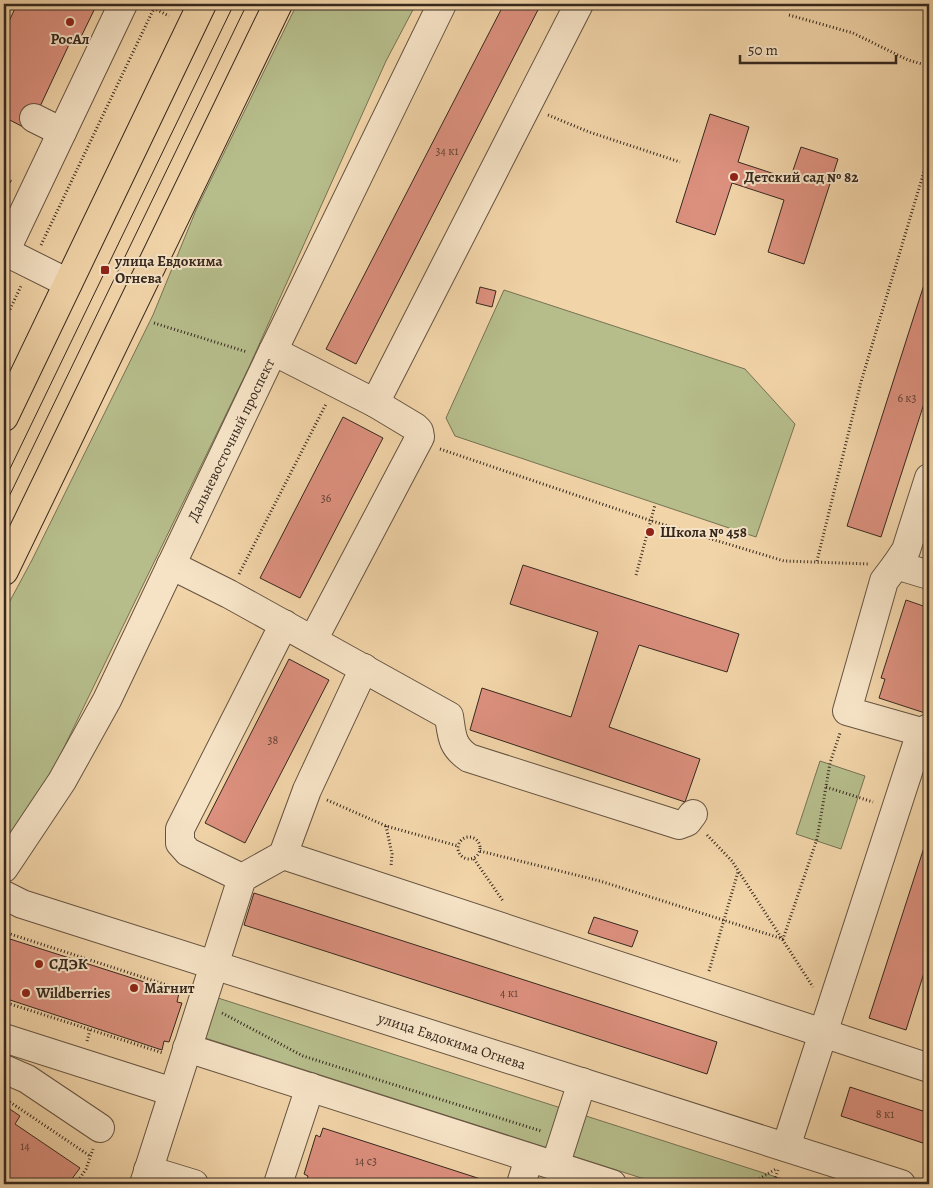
<svg xmlns="http://www.w3.org/2000/svg" width="933" height="1188" viewBox="0 0 933 1188" font-family="Alegreya,serif">
  <style>
    .green { fill: #b6bd8b; stroke: #767254 }
    .building { fill: #dc907e; stroke: #36281e }
    .lines { fill: none; stroke-linecap: round; stroke-linejoin: round }
    .minor-casing { stroke: #655340; stroke-width: 30 }
    .major-casing { stroke: #36281e; stroke-width: 30 }
    .path { stroke: #36281e; stroke-width: 3; stroke-dasharray: 1 2.5; stroke-linecap: butt }
    .minor { stroke: #f6e3c6; stroke-width: 28 }
    .major { stroke: #f1d4a8; stroke-width: 28 }
    .tram { stroke: #36281e; stroke-width: 1 }
    .poi-dot { fill: #8f2418; stroke: #f6e3c6; stroke-width: 2 }
    .labels { text-anchor: middle; dominant-baseline: central; stroke-width: 4; stroke-linejoin: round; paint-order: stroke }
    .number-label { font-size: 12px; fill: #604236 }
    .poi-label { font-size: 15px; font-weight: bold; fill: #36281e; stroke: #f6e3c6; text-anchor: start }
    .street-label { font-size: 15px; fill: #36281e; stroke: #f6e3c6 }
  </style>
  <rect width="100%" height="100%" fill="#f1d4a8"/>
  <filter id="stains"><feTurbulence type="fractalNoise" baseFrequency=".004" numOctaves="4"/><feColorMatrix values="0 0 0 0 .2 0 0 0 0 .09 0 0 0 0 .02 0 0 0 .5 -.17"/></filter>
  <radialGradient id="worn" r=".72"><stop offset=".6" stop-color="#630" stop-opacity="0"/><stop offset="1" stop-color="#630" stop-opacity=".3"/></radialGradient>
  <g class="green">
    <polygon points="297,4 416,4 386,61 249,367 54,768 4,843 4,612 32,560 153,315 196,210"/>
    <polygon points="504,290 745,369 795,424 756,537 455,436 446,418"/>
    <polygon points="820,761 865,776 841,849 796,834"/>
    <polygon points="218,998 798,1184 660,1184 205,1038"/>
  </g>
  <g class="building">
    <polygon points="17,4 97,4 80,39 73,36 29,130 4,117 4,32"/>
    <polygon points="504,4 541,4 356,364 326,349"/>
    <polygon points="710,114 749,127 738,162 790,179 801,147 838,159 804,264 768,252 784,200 732,183 715,235 676,222"/>
    <polygon points="929,269 929,388 881,537 847,526"/>
    <polygon points="480,287 496,291 492,307 476,303"/>
    <polygon points="343,417 383,438 300,598 260,578"/>
    <polygon points="523,565 739,634 727,672 639,645 609,727 700,759 685,802 470,730 482,688 571,717 598,632 510,604"/>
    <polygon points="906,600 929,608 929,699 925,713 879,698 885,679 881,678"/>
    <polygon points="289,659 329,680 245,843 205,823"/>
    <polygon points="929,832 929,957 906,1030 869,1018"/>
    <polygon points="254,893 717,1042 707,1074 244,925"/>
    <polygon points="594,917 638,931 632,947 588,933"/>
    <polygon points="10,939 179,993 177,1002 182,1003 169,1042 164,1041 162,1050 4,998 4,946 8,947"/>
    <polygon points="850,1087 929,1113 929,1145 841,1116"/>
    <polygon points="4,1105 20,1116 15,1124 80,1168 68,1184 4,1184"/>
    <polygon points="323,1128 493,1183 492,1184 305,1184 308,1176 304,1174 316,1135 320,1137"/>
  </g>
  <g class="lines">
    <defs>
      <g id="minor">
        <polyline points="34,118 62,132"/>
        <polyline points="4,251 68,283"/>
        <polyline points="4,254 123,4"/>
        <polyline points="273,351 375,403 415,427 419,431 420,437 313,640"/>
        <polyline points="375,403 579,4"/>
        <path d="M171,565L229,594L449,716C452,735 451,746 469,758L679,825L687,822L693,814"/>
        <polyline points="896,565 906,550 929,478"/>
        <polyline points="929,575 896,565 884,581 847,711 921,732 929,728"/>
        <polyline points="283,855 929,1068"/>
        <polyline points="4,868 62,781 107,700 273,351 442,4"/>
        <polyline points="242,878 188,852 180,843 180,829 284,624"/>
        <polyline points="4,895 22,904 901,1184"/>
        <polyline points="4,1038 173,1092"/>
        <polyline points="187,1048 612,1184"/>
        <polyline points="4,1069 27,1079 100,1128"/>
        <polyline points="786,1147 921,732"/>
        <polyline points="555,1166 582,1082"/>
        <polyline points="148,1170 194,1184"/>
        <polyline points="144,1184 242,878 283,855 307,790 364,668"/>
        <polyline points="278,1184 310,1087"/>
        <polyline points="521,1184 529,1158"/>
      </g>
      <g id="major">
        <polyline points="4,417 202,4"/>
        <polyline points="4,571 278,4"/>
      </g>
    </defs>
    <use href="#minor" class="minor-casing"/>
    <use href="#major" class="major-casing"/>
    <g class="path">
      <polyline points="147,5 169,16"/>
      <polyline points="789,15 853,33 908,60 929,66"/>
      <polyline points="548,115 589,132 680,162"/>
      <polyline points="4,178 12,182"/>
      <polyline points="41,245 156,4"/>
      <polyline points="4,322 21,286"/>
      <polyline points="154,323 247,352"/>
      <polyline points="440,449 652,521 784,561 868,564"/>
      <polyline points="817,561 861,382 929,155"/>
      <polyline points="239,574 326,404"/>
      <polyline points="636,575 655,505"/>
      <polyline points="826,787 873,802"/>
      <polyline points="327,800 386,826 458,846"/>
      <polyline points="386,826 392,854 391,866"/>
      <polyline points="707,835 732,861 813,987"/>
      <circle cx="469" cy="848" r="11"/>
      <polyline points="480,851 600,881 783,939 817,839 830,763 840,733"/>
      <polyline points="474,859 503,901"/>
      <polyline points="4,932 182,990"/>
      <polyline points="709,971 738,872"/>
      <polyline points="4,1002 163,1053"/>
      <polyline points="222,1013 303,1056 541,1131"/>
      <polyline points="87,1041 90,1030"/>
      <polyline points="4,1098 90,1156"/>
      <polyline points="76,1184 86,1169 93,1149"/>
      <polyline points="750,1184 776,1169"/>
      <polyline points="773,1184 778,1170"/>
    </g>
    <use href="#minor" class="minor"/>
    <use href="#major" class="major"/>
    <g class="tram">
      <polyline points="4,481 234,4"/>
      <polyline points="4,507 247,4"/>
    </g>
  </g>
  <g class="poi-dot">
    <circle cx="70" cy="22" r="5"/>
    <circle cx="734" cy="177" r="5"/>
    <rect x="100" y="265" width="10" height="10" rx="2.5"/>
    <circle cx="650" cy="532" r="5"/>
    <circle cx="39" cy="964" r="5"/>
    <circle cx="134" cy="988" r="5"/>
    <circle cx="26" cy="993" r="5"/>
  </g>
  <g class="labels">
    <g class="number-label">
      <text x="447" y="151">34 к1</text>
      <text x="907" y="398">6 к3</text>
      <text x="326" y="498">36</text>
      <text x="273" y="740">38</text>
      <text x="509" y="993">4 к1</text>
      <text x="885" y="1114">8 к1</text>
      <text x="25" y="1146">14</text>
      <text x="366" y="1161">14 с3</text>
    </g>
    <g class="poi-label">
      <text x="70" y="39" text-anchor="middle">РосАл</text>
      <text x="744" y="177">Детский сад № 82</text>
      <text x="115" y="261">улица Евдокима<tspan x="115" dy="17">Огнева</tspan></text>
      <text x="660" y="532">Школа № 458</text>
      <text x="49" y="964">СДЭК</text>
      <text x="144" y="988">Магнит</text>
      <text x="36" y="993">Wildberries</text>
    </g>
    <g class="street-label">
      <text transform="translate(231 440) rotate(-64)">Дальневосточный проспект</text>
      <text transform="translate(452 1041) rotate(18)">улица Евдокима Огнева</text>
    </g>
  </g>
  <rect width="933" height="1188" fill="none" stroke="#f1d4a8" stroke-width="20"/>
  <rect x="5" y="5" width="923" height="1178" fill="none" stroke="#36281e" stroke-width="2.5"/>
  <rect x="10" y="10" width="913" height="1168" fill="none" stroke="#36281e"/>
  <path d="M740 55v8h156v-8" fill="none" stroke="#36281e" stroke-width="2.5"/>
  <text x="748" y="55" font-size="15" fill="#36281e" stroke="#f6e3c6" stroke-width="4" paint-order="stroke">50 m</text>
  <rect width="100%" height="100%" filter="url(#stains)"/>
  <rect width="100%" height="100%" fill="url(#worn)"/>
</svg>
